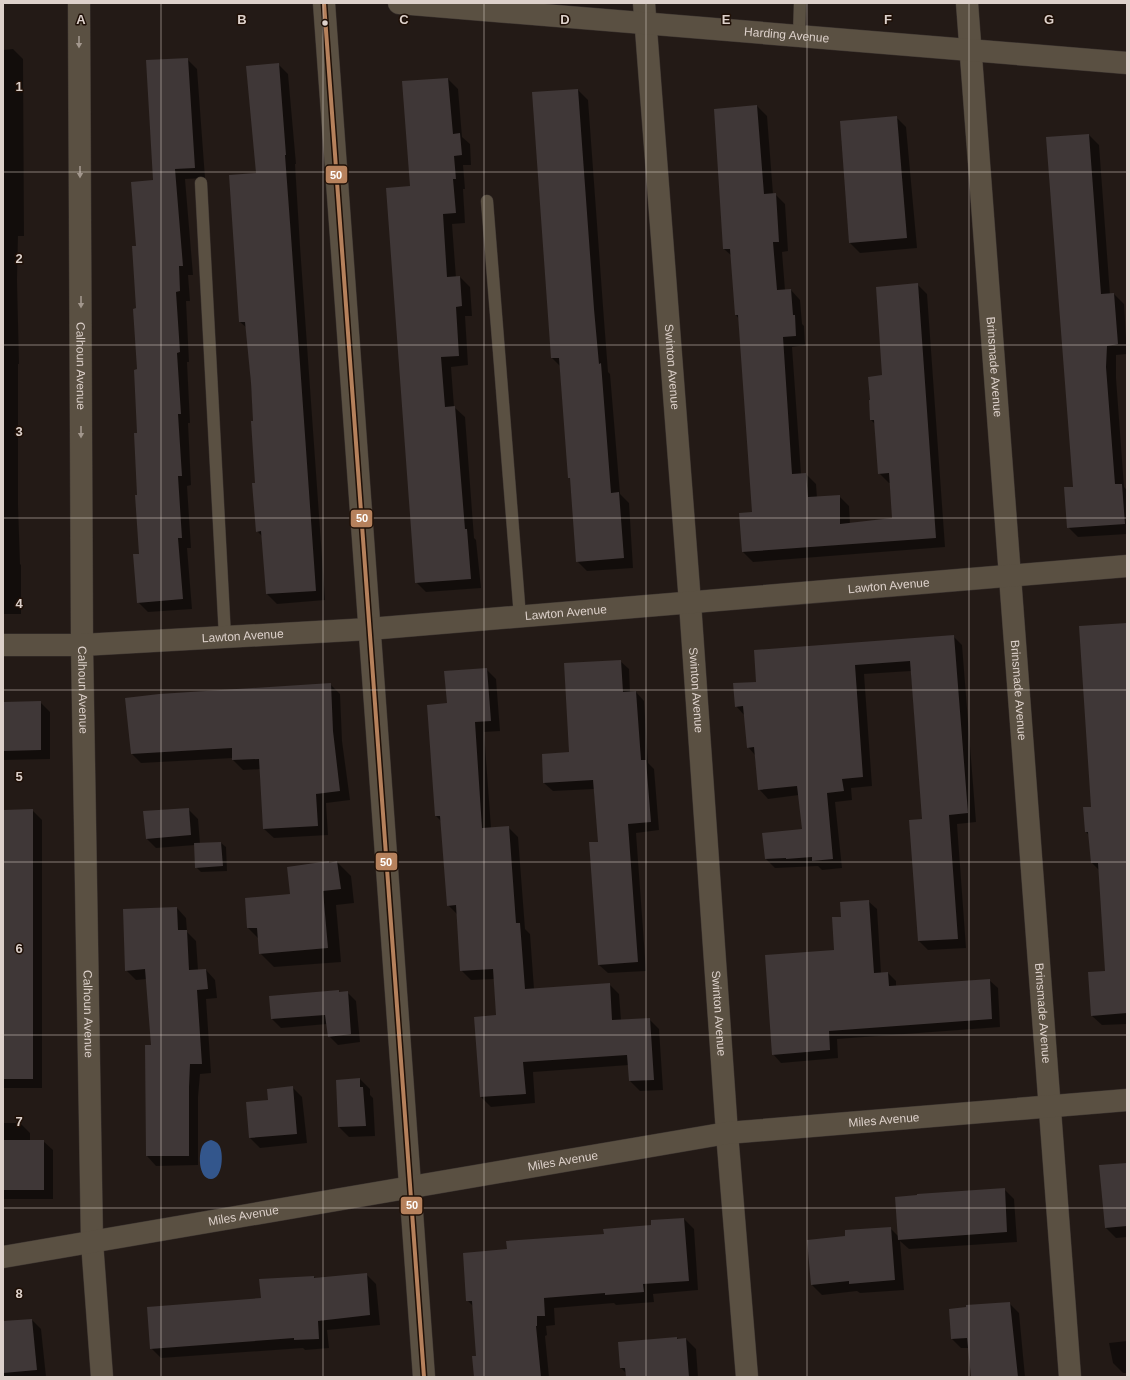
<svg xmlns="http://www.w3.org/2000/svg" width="1130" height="1380" viewBox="0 0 1130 1380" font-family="Arial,sans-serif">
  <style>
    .water { fill: #33568c }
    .shadow { fill: #0007 }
    .building { fill: #3f3737 }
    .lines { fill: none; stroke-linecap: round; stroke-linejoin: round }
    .service-casing { stroke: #3c3430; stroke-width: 13 }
    .minor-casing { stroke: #3c3430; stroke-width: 23 }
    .tertiary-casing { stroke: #3c3430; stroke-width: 23 }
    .service { stroke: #5a5042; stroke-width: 12 }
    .minor { stroke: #5a5042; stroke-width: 22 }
    .tertiary { stroke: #5a5042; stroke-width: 22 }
    .bus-1-casing { stroke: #1f1007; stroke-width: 7 }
    .bus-1 { stroke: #b6815c; stroke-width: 4 }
    .oneway { fill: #a2978d }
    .grid { fill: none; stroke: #ddd1cb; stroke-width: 1; stroke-opacity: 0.55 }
    .bus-dot { fill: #ddd1cb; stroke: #1f1007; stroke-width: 1.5 }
    .labels { text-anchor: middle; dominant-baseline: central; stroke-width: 3; stroke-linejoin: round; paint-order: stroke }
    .street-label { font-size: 12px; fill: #ddd1cb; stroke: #1f1007 }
    .grid-label { font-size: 13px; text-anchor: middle; font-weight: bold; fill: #ddd1cb; stroke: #1f1007; stroke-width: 3; stroke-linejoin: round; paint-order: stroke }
    .line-badge { stroke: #1f1007; stroke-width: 1.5 }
    .badge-label { font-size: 11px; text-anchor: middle; font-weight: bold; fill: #fff }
  </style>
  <rect width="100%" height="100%" fill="#231a16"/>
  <path class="water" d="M211,1140C214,1141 217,1142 219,1145C224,1152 223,1179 211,1179C198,1179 198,1152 203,1145C205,1142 208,1141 211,1140Z"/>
  <g class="shadow">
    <polygon points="13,49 23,59 24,236 18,236 17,280 19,364 18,364 18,505 20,564 21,565 21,614 3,614 3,50"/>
    <polygon points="187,59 197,69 205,178 185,179 193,275 188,275 190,301 186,301 189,362 187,362 190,423 188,423 191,485 187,486 191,548 187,548 192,609 148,612 138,602 140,555 138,496 138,247"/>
    <polygon points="278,64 288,74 296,164 295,164 300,246 325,600 277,604 267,594 263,537 257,531 254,422 247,328 240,322 257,174"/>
    <polygon points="448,79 458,89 462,137 470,144 471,165 463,165 465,189 463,189 465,223 452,224 456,278 460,277 470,287 472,316 465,316 468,365 451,367 454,407 465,417 474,538 476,540 481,588 426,592 416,582 411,187"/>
    <polygon points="578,90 588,100 604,320 608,372 610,374 620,494 629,503 633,568 587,571 577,561 571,480 569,477 560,366 552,358"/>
    <polygon points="757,106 767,116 773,194 775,194 785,204 788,251 782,252 785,290 791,290 800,300 802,324 804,326 805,345 792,347 801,474 806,474 816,484 817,498 839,496 849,506 850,524 893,519 891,483 889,483 879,473 875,424 871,420 871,400 883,376 917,284 927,294 945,547 753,562 743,552 753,513 739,319 736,315 732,256 724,249"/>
    <polygon points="896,117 906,127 917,248 860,253 850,243"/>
    <polygon points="1089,135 1099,145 1110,295 1114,294 1124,304 1127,354 1116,355 1116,378 1124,487 1127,490 1127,534 1078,537 1068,527 1074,488"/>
    <polygon points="1127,624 1127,1024 1102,1025 1092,1016 1107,972 1100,871 1092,863 1090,836 1086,832 1092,808"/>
    <polygon points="953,636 962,645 976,822 957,824 966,948 928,950 919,941 923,820 911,671 864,674 872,786 851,788 852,800 835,802 842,868 822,870 818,866 775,868 766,859 763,834 803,830 799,795 768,799 759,789 755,755 748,747 745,716 736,706 757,683"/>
    <polygon points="620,661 629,669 630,693 636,692 644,701 648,763 654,769 659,830 636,833 646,971 608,973 599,965 590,843 599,843 594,789 553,791 544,783 570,753"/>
    <polygon points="486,669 496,679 500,731 484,732 491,828 508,827 518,837 525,929 530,934 534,989 609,984 619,994 621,1020 649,1019 659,1029 663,1090 640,1091 630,1081 629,1065 533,1072 535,1103 491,1107 481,1097 497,1016 494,979 471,980 461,970 458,915 448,905 442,822 436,816 449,704"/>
    <polygon points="330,684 340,694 342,741 350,800 326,803 328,835 274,838 264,829 261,769 243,770 233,760 233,758 141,763 132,754"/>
    <polygon points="40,702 50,712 50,759 3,760 3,703"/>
    <polygon points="188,809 198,819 200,844 221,843 226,847 227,871 201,872 196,867 195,845 156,848 146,838"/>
    <polygon points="32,810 42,820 42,1088 3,1088 3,811"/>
    <polygon points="337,862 351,876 354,903 336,905 341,962 274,967 260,953 259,939 248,928 292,895 329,863"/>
    <polygon points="868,901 877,909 881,973 888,973 896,981 896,987 989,980 998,988 1000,1027 837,1039 838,1058 781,1063 773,1054 835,951 842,918"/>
    <polygon points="177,908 186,918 187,932 196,941 198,970 206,970 215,980 217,998 206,999 211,1073 200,1074 198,1097 198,1165 156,1166 147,1156 146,1046 152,1046 147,979 136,980 126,970"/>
    <polygon points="338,991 340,993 347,992 356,1001 360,1042 338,1045 329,1036 327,1024 281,1028 272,1019"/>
    <polygon points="360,1079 370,1089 370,1095 373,1098 375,1136 349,1137 339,1127"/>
    <polygon points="292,1087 302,1097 307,1143 260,1148 250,1138 269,1101"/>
    <polygon points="3,1123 20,1123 30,1133 30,1141 43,1141 53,1150 53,1199 3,1199"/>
    <polygon points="1127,1164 1127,1237 1116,1238 1106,1228"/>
    <polygon points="1004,1189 1014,1199 1017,1242 909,1249 900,1241 904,1290 860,1293 857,1291 822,1295 812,1285 846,1237 890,1228 898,1236"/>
    <polygon points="684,1219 694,1229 698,1290 653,1294 654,1302 616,1305 614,1303 554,1308 555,1325 546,1326 547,1335 545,1336 549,1377 475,1377 477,1357 473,1306 467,1300 508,1250 605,1235 652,1226"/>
    <polygon points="366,1274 376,1284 380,1325 327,1330 329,1348 305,1350 303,1348 161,1358 151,1348 314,1277 316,1279"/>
    <polygon points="1009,1303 1019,1313 1025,1377 972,1377 969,1348 961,1348 952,1339"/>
    <polygon points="32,1320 41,1329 46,1377 3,1377 3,1322"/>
    <polygon points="677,1338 679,1340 686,1339 696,1349 698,1377 627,1377 627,1374 621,1368"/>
    <polygon points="1127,1341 1127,1373 1123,1373 1113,1363 1109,1343"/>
  </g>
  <g class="building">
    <polygon points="188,58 195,168 175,169 183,266 179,266 180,291 176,292 180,352 177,353 181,414 178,414 182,476 178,476 182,538 178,538 183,599 137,603 133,554 139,554 135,495 137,495 134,433 137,433 134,370 137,369 133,309 136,308 132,246 136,246 131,182 153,180 146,60"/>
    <polygon points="279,63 286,155 285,155 291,236 316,591 266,594 261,531 256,532 252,483 255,483 251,421 253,421 251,383 245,322 239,322 229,175 256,173 246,66"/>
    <polygon points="448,78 453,134 460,133 462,155 454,156 456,179 453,179 456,213 443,214 447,277 460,276 462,306 456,307 459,356 441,357 445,407 455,406 465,529 467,529 471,579 415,583 386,188 410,186 402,81"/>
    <polygon points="578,89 594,309 599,364 601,363 611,493 619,492 624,558 576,562 570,478 568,478 559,358 551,358 532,92"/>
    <polygon points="757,105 764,194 776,193 779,242 773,242 777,290 791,289 793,315 795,315 796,336 783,337 792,474 806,473 808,497 840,495 840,524 892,518 889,473 878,474 874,420 870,420 869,400 870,400 868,377 882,375 876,287 918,283 936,538 742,552 739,513 752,512 738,315 735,315 730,249 723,249 714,109"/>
    <polygon points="897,116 907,238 849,243 840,121"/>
    <polygon points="1089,134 1101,294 1114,293 1118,344 1107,346 1106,367 1115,484 1122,484 1125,524 1067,528 1064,487 1073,487 1046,137"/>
    <polygon points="1127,623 1127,1013 1091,1016 1088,972 1105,971 1098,863 1091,863 1088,832 1085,832 1083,807 1091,807 1079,626"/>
    <polygon points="954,635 968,813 949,815 958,939 918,941 909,820 922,819 910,661 855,665 863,777 842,779 844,791 827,793 833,859 812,861 812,857 786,859 786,858 765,859 762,833 802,829 797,786 758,790 754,747 747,748 743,706 735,707 733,683 756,682 754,650"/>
    <polygon points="621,660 623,692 636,691 641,760 646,760 651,822 628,824 638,962 598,965 589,842 598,842 593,780 543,783 542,754 569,752 564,663"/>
    <polygon points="487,668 491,721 475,722 482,828 509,826 516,923 520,923 525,989 610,983 612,1020 650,1018 654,1080 629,1081 627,1055 523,1062 526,1094 480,1097 474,1017 496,1015 493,969 460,971 456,905 447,906 440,816 435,816 427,705 447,703 444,671"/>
    <polygon points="331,683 333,731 340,791 316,794 318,826 263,829 259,759 232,760 232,748 131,754 125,698 159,694"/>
    <polygon points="41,701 41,750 3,751 3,702"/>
    <polygon points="189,808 191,835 146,839 143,811"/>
    <polygon points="33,809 33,1079 3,1079 3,810"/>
    <polygon points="221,842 223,866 195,868 194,843"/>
    <polygon points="329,861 329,863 337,861 341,889 323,891 328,948 259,954 257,928 247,928 245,898 290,894 287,867"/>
    <polygon points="869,900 874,973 888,972 889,986 990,979 992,1019 829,1031 830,1050 772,1055 765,955 834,950 832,917 841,917 840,902"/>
    <polygon points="177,907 178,930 187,930 189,970 206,969 208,989 197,990 202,1064 190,1064 189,1087 189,1156 146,1156 145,1045 151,1045 145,969 125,971 123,909"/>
    <polygon points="339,990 339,992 348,991 351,1034 328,1037 325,1015 271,1019 269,996"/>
    <polygon points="360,1078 360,1087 363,1087 366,1126 338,1127 336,1080"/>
    <polygon points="293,1086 297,1134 249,1138 246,1102 268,1100 267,1089"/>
    <rect x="3" y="1140" width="41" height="50"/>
    <polygon points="1127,1163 1127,1226 1105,1228 1099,1165"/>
    <polygon points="1005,1188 1007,1232 898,1240 895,1197 917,1195 917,1194"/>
    <polygon points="684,1218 689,1281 643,1284 644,1292 605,1295 605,1293 544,1298 545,1316 537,1316 537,1326 536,1326 541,1377 474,1377 472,1356 476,1356 472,1301 466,1301 463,1253 507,1249 506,1241 604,1234 603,1229 651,1225 651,1220"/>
    <polygon points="891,1227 895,1280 849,1284 849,1281 811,1285 807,1240 845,1236 845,1230"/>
    <polygon points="367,1273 370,1315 318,1321 319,1339 294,1340 294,1338 150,1349 147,1307 261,1298 259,1279 314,1276 314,1278"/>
    <polygon points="1010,1302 1018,1377 971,1377 967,1338 951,1339 949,1309 966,1307 966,1305"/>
    <polygon points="32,1319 37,1370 3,1373 3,1321"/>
    <polygon points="677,1337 677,1339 686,1338 689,1377 626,1377 625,1368 620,1368 618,1342"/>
  </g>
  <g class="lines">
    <defs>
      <g id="service">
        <polyline points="799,36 800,3"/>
        <polyline points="201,183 225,637"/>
        <polyline points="487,201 520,617"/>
      </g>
      <g id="minor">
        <path id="s1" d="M79,3L82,645L92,1242L102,1377"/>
        <polyline points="324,3 424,1377"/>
        <path id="s2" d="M644,3L690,603L727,1133L747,1377"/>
        <path id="s3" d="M967,3L1070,1377"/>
        <path id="s4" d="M3,645H82L369,629L1127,566"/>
        <path id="s5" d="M3,1257L727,1133L1127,1100"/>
      </g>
      <g id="tertiary">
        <path id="s6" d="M399,3L1127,63"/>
      </g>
    </defs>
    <use href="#service" class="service-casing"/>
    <use href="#minor" class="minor-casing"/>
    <use href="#tertiary" class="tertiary-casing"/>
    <use href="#service" class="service"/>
    <use href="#minor" class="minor"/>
    <use href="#tertiary" class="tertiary"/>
    <defs>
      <polyline id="bus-1" points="324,3 424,1377"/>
    </defs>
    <use href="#bus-1" class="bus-1-casing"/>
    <use href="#bus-1" class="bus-1"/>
  </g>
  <defs><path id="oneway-solid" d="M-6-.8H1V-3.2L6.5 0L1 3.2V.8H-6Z"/></defs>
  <g class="oneway">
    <use href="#oneway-solid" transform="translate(79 42) rotate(90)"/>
    <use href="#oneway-solid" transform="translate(80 172) rotate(90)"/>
    <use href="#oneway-solid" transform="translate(81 302) rotate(90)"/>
    <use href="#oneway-solid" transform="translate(81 432) rotate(90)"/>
  </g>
  <path class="grid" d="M161,3V1377M323,3V1377M484,3V1377M646,3V1377M807,3V1377M969,3V1377M3,172H1127M3,345H1127M3,518H1127M3,690H1127M3,862H1127M3,1035H1127M3,1208H1127"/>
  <circle class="bus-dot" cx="325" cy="23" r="3.5"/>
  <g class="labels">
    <g class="street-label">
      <text stroke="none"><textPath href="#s6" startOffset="389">Harding Avenue</textPath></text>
      <text stroke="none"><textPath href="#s1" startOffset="363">Calhoun Avenue</textPath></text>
      <text stroke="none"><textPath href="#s2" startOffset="365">Swinton Avenue</textPath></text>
      <text stroke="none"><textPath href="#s3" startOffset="365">Brinsmade Avenue</textPath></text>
      <text stroke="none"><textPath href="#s4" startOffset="888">Lawton Avenue</textPath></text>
      <text stroke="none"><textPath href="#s4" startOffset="564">Lawton Avenue</textPath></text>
      <text stroke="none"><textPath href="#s4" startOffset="240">Lawton Avenue</textPath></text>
      <text stroke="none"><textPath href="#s1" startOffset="687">Calhoun Avenue</textPath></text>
      <text stroke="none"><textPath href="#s2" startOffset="689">Swinton Avenue</textPath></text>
      <text stroke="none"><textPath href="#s3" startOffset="689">Brinsmade Avenue</textPath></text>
      <text stroke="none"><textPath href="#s2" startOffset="1013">Swinton Avenue</textPath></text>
      <text stroke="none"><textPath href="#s3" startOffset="1013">Brinsmade Avenue</textPath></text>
      <text stroke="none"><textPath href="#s1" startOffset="1011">Calhoun Avenue</textPath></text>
      <text stroke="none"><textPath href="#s5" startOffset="892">Miles Avenue</textPath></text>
      <text stroke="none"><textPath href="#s5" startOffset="568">Miles Avenue</textPath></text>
      <text stroke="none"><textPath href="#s5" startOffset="244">Miles Avenue</textPath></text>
    </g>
  </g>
  <g class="grid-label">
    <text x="81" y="24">A</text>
    <text x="242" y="24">B</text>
    <text x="404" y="24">C</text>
    <text x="565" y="24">D</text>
    <text x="726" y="24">E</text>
    <text x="888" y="24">F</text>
    <text x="1049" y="24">G</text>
    <text x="19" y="91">1</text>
    <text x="19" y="263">2</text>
    <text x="19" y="436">3</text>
    <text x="19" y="608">4</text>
    <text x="19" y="781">5</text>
    <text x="19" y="953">6</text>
    <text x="19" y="1126">7</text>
    <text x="19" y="1298">8</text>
  </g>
  <g class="line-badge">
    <rect x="325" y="165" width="23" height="19" rx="4" fill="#b6815c"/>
    <rect x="350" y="509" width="23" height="19" rx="4" fill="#b6815c"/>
    <rect x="375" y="852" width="23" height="19" rx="4" fill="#b6815c"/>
    <rect x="400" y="1196" width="23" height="19" rx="4" fill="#b6815c"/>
  </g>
  <g class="badge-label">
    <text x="336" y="179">50</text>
    <text x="362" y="522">50</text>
    <text x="386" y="866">50</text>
    <text x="412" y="1209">50</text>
  </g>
  <rect width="1130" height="1380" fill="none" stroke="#ddd1cb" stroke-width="8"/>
</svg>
